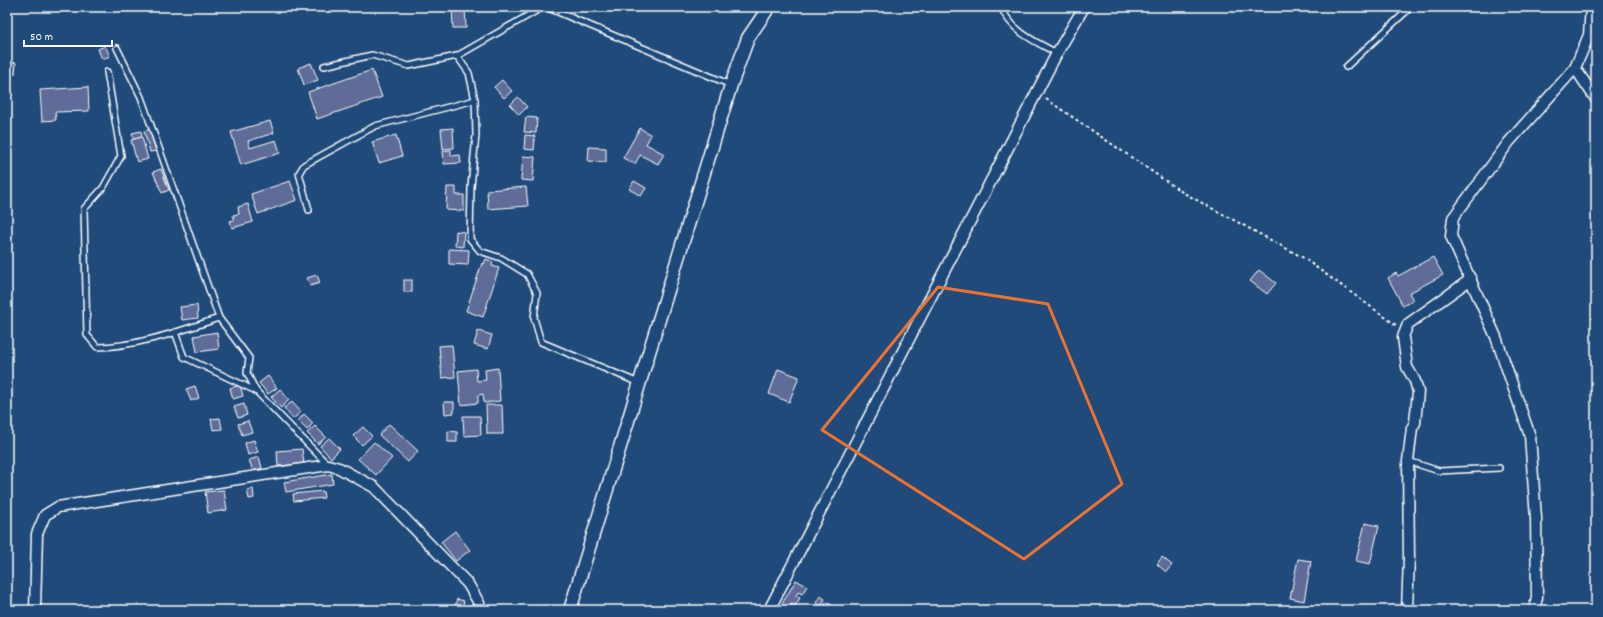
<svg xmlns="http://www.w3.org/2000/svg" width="1603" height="617" viewBox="0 0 1603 617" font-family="Dekko,sans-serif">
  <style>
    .building { fill: #5f6c97; stroke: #fff }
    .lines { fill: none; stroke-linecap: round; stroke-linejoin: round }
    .service-casing { stroke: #fff; stroke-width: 8 }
    .minor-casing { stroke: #fff; stroke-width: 13 }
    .tertiary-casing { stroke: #fff; stroke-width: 15 }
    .path { stroke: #fff; stroke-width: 2; stroke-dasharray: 3 3; stroke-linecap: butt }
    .service { stroke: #1f4a7a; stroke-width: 5 }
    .minor { stroke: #1f4a7a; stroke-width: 10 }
    .tertiary { stroke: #1f4a7a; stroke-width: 12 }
    .marked { fill: none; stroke: #eb7230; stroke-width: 3; stroke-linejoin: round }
  </style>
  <rect width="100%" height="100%" fill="#1f4a7a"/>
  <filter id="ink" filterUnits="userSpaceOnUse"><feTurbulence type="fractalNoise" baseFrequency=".025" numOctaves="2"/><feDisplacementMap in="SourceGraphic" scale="8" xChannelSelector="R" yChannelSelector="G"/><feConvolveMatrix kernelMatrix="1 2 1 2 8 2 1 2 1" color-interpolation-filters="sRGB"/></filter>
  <g filter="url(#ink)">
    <g class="building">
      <polygon points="452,7 465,7 466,28 453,28"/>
      <polygon points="105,46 110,56 102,59 98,49"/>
      <polygon points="7,62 11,62 10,84 7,84"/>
      <polygon points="11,62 16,63 15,74 10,74"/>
      <polygon points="311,63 318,80 304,85 298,68"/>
      <polygon points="372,70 382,97 317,119 308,92"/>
      <polygon points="502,80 512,91 504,98 494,87"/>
      <polygon points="88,87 89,111 55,112 56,120 42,121 40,90"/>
      <polygon points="518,97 527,107 519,115 510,105"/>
      <polygon points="526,117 537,118 536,133 524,132"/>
      <polygon points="270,121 274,133 248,141 250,148 276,140 280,153 241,165 231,132"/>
      <polygon points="453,128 454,148 443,149 441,129"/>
      <polygon points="640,128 651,135 646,144 664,154 658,164 640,155 635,164 623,158"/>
      <polygon points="150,129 156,151 150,152 144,131"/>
      <polygon points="141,131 142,137 134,139 132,133"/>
      <polygon points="396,135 402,156 379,163 372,142"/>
      <polygon points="525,135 535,136 534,150 524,149"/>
      <polygon points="142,137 148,159 137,162 131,140"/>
      <polygon points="589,147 606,148 606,162 588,161"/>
      <polygon points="451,150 451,156 460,155 461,163 444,164 443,151"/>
      <polygon points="523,156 535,157 533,181 521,180"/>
      <polygon points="161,169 169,190 162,193 153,172"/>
      <polygon points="290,181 297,200 258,214 251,194"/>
      <polygon points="634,181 646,188 641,196 629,189"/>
      <polygon points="447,187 456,187 456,195 464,195 464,211 446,210"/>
      <polygon points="526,187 528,206 488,209 487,190"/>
      <polygon points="248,204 253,222 232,228 230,221 234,220 233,215 239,214 238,207"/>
      <polygon points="456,231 464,232 463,247 455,246"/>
      <polygon points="449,249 469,250 468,265 449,264"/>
      <polygon points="1433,257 1443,275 1409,293 1413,300 1403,306 1388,278 1396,273 1398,276"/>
      <polygon points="486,259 493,262 492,266 499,268 483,317 466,311 482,263 484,264"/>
      <polygon points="1259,270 1276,283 1267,294 1250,281"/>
      <polygon points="317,275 320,283 310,286 307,278"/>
      <rect x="404" y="280" width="8" height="12"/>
      <polygon points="197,305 198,318 182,320 180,307"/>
      <polygon points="478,331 492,335 488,349 474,345"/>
      <polygon points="217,332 219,349 197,352 194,336"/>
      <polygon points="452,345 455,377 442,378 439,346"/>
      <polygon points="498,368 500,401 484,403 483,394 478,395 478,403 461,405 458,371 476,369 477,381 486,380 485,370"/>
      <polygon points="778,369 799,377 789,402 769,394"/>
      <polygon points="268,376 277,388 268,394 259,383"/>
      <polygon points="240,385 243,396 233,399 230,388"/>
      <polygon points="195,386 199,398 191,401 186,389"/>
      <polygon points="280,389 289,400 281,408 271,397"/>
      <polygon points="292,402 301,412 293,419 284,408"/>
      <polygon points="444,402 454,402 454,413 445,414"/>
      <polygon points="244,404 247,415 238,418 234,407"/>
      <polygon points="486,405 502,405 503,434 487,434"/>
      <polygon points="304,414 313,423 307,430 298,421"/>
      <polygon points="463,416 480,416 481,435 464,436"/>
      <polygon points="220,418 222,429 213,430 211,419"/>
      <polygon points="248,421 252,432 242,435 238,424"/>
      <polygon points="389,424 418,451 408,462 379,435"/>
      <polygon points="315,426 326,437 318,444 307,433"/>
      <polygon points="363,427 372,436 362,445 353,436"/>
      <polygon points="448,431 457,432 457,442 448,442"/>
      <polygon points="329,438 340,449 331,458 320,446"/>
      <polygon points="254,440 258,452 248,455 245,443"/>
      <polygon points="374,442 392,458 376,475 358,459"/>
      <polygon points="302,449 304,464 278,466 277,451"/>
      <polygon points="259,457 262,468 253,471 249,460"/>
      <polygon points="332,474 333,484 286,492 284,482"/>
      <polygon points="253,489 254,498 249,499 247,490"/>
      <polygon points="224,490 227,510 208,513 205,492"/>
      <polygon points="323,491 324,498 294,501 293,494"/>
      <polygon points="1365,523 1379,526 1370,564 1356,561"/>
      <polygon points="455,531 470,550 456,561 441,542"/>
      <polygon points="1162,557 1172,565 1166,572 1157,564"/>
      <polygon points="1298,559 1311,561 1304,601 1290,598"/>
      <polygon points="796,580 807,586 802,594 798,592 796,596 800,598 795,606 791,604 788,610 780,610 779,609"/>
      <polygon points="820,596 825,599 821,606 816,603"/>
      <polygon points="457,599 464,601 462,609 455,608"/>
      <polygon points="826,602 835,607 833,610 822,610"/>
    </g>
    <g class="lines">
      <defs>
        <g id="service">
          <polyline points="546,7 731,85"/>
          <path d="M1001,7C1012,32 1034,41 1057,53"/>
          <polyline points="117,48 141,97 219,318 249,358 247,373 256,391 328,465"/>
          <polyline points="457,56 469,73 475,100 476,135 471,187 470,239 480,251 501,258 527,274 537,293 534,318 541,342 639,383"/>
          <polyline points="324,66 372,55 409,66 457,56 543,7"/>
          <polyline points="1346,67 1411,7"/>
          <path d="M107,72L121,156L103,188L84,209L87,335L97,347C136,347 183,330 219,318"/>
          <polyline points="309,210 299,173 304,165 375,126 475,100"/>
          <polyline points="175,332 184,357 256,391"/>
          <polyline points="1408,461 1439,471 1499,468"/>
        </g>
        <g id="minor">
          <polyline points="1575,68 1596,99"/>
          <polyline points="35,610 37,534 45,515 58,507 328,465 339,468 374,487 468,584 479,603 480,610"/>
          <polyline points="769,610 1057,53 1084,7"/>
          <polyline points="1407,610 1409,558 1408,461 1412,428 1415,423 1418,392 1415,381 1407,367 1403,337 1408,324 1471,279"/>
          <polyline points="1534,610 1537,598 1536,518 1530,436 1496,337 1451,236 1453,218 1509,142 1575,68 1589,35 1591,7"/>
        </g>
        <polyline id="tertiary" points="570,610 731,85 748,38 769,7"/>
      </defs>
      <use href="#service" class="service-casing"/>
      <use href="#minor" class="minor-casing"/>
      <use href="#tertiary" class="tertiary-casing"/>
      <polyline class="path" points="1046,99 1182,192 1302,257 1396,325"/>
      <use href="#service" class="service"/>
      <use href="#minor" class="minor"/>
      <use href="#tertiary" class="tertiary"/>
    </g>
  </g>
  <path class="marked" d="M938,287L1048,304L1122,484L1024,559L822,430Z"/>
  <rect width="1603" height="617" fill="none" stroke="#1f4a7a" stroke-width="24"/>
  <rect x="12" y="12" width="1579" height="593" fill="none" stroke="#fff" stroke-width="1.5" filter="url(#ink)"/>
  <path d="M24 40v6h88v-6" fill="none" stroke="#ffffff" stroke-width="2"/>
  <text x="30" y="40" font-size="12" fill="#ffffff" stroke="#1f4a7a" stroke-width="3" paint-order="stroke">50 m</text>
</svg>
